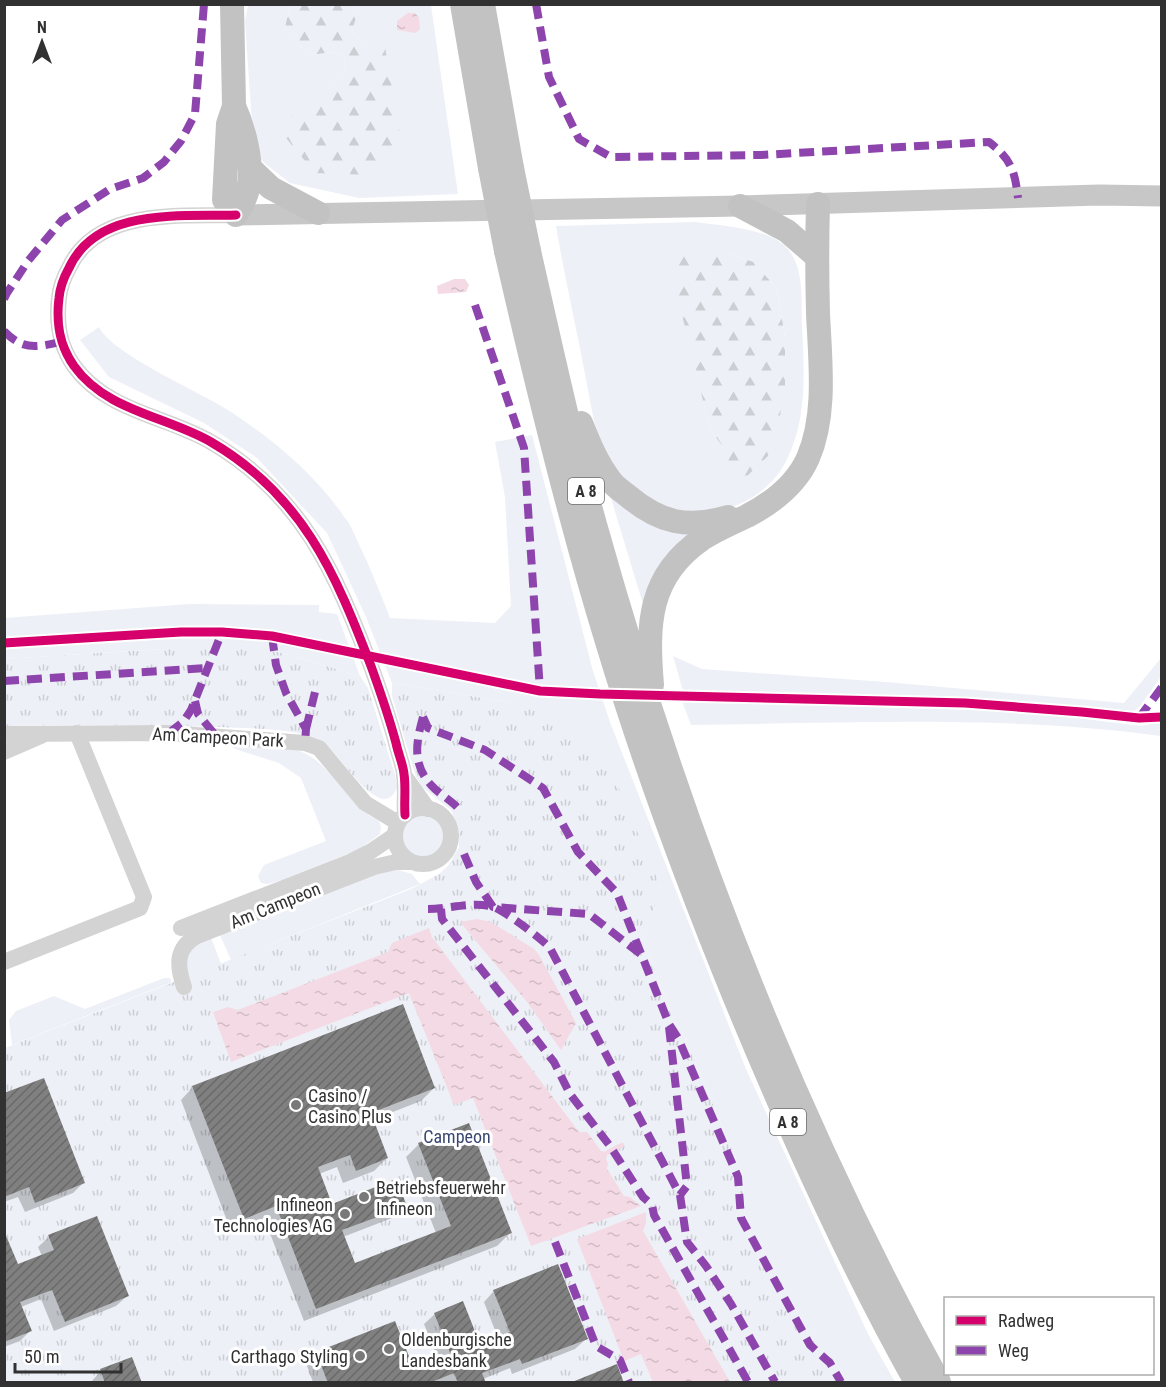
<svg xmlns="http://www.w3.org/2000/svg" width="1166" height="1387" viewBox="0 0 1166 1387" font-family="'Roboto Condensed',sans-serif">
  <style>
    .green { fill: #edf0f6; fill-rule: evenodd }
    .forest { fill: url(#forest-firs) }
    .park { fill: url(#park-tufts) }
    .water { fill: url(#water-ripples) }
    .shadow { fill: #0003 }
    .lines { fill: none; stroke-linecap: round; stroke-linejoin: round }
    .stream { stroke: #f4dae4; stroke-width: 4.5 }
    .building { fill: url(#building-hatch) }
    .minor { stroke: #d3d3d3; stroke-width: 16 }
    .major { stroke: #c7c7c7; stroke-width: 21 }
    .highway { stroke: #c2c2c2; stroke-width: 24 }
    .highway-bridge { stroke: #c2c2c2; stroke-width: 24 }
    .quiet { stroke: #8e44ad; stroke-width: 8; stroke-dasharray: 15 8; stroke-linecap: butt }
    .cycleway-casing { stroke: #fff; stroke-width: 13 }
    .cycleway { stroke: #d6006c; stroke-width: 9 }
    .poi-dot { fill: #797979; stroke: #fff; stroke-width: 2 }
    .labels { text-anchor: middle; dominant-baseline: central; stroke-width: 6; stroke-linejoin: round; paint-order: stroke }
    .shield { fill: #fff; stroke: #6f6f6f; stroke-width: 1.5 }
    .shield-label { font-size: 16px; font-weight: bold; fill: #313131 }
    .street-label { font-size: 18px; fill: #313131; stroke: #fff }
    .poi-label { font-size: 18px; fill: #313131; stroke: #fff; text-anchor: start }
    .park-label { font-size: 18px; fill: #3a4871; stroke: #fff }
  </style>
  <defs>
    <pattern id="forest-firs" width="22" height="20" patternUnits="userSpaceOnUse" patternTransform="scale(1.5)"><rect width="22" height="20" fill="#edf0f6"/><path d="M5 1l3.5 6h-7zM16 11l3.5 6h-7z" fill="#ccced3"/></pattern>
    <pattern id="park-tufts" width="24" height="20" patternUnits="userSpaceOnUse" patternTransform="scale(1.5)"><rect width="24" height="20" fill="#edf0f6"/><path d="M3 7l-1-3M5 7V3M7 7l1-3M15 17l-1-3M17 17v-4M19 17l1-3" fill="none" stroke="#ccced3"/></pattern>
    <pattern id="water-ripples" width="26" height="14" patternUnits="userSpaceOnUse" patternTransform="scale(1.5)"><rect width="26" height="14" fill="#f4dae4"/><path d="M2 4q2-2 4 0t4 0M15 11q2-2 4 0t4 0" fill="none" stroke="#d2bcc4"/></pattern>
    <pattern id="building-hatch" width="6" height="6" patternUnits="userSpaceOnUse" patternTransform="scale(1.5)"><rect width="6" height="6" fill="#808080"/><path d="M-1 1l2-2M0 6l6-6M5 7l2-2" fill="none" stroke="#696969"/></pattern>
  </defs>
  <rect width="100%" height="100%" fill="#fff"/>
  <g class="green">
    <polygon points="248,5 290,5 284,32 310,55 333,52 344,55 346,73 285,122 315,173 366,46 352,31 360,5 431,5 458,194 359,198 290,183 263,162 257,152 251,110 245,21"/>
    <path d="M695,222C721,226 768,228 786,247C805,267 801,300 802,325C804,372 808,421 785,463C765,500 721,518 680,513C650,510 609,468 599,440C592,417 589,392 584,369C575,321 564,274 556,226ZM668,254H728L754,262L777,289L785,337L727,468L723,447L710,429Z"/>
    <path d="M99,327C112,354 200,392 228,410C273,439 315,474 345,518C351,525 354,534 358,542C370,567 380,592 390,618L495,623L511,606L505,497L495,442L532,435L593,671L610,722L746,1069L868,1334L895,1382H847L834,1360L816,1345L745,1217L743,1176L684,1035L673,1018L643,938L661,887L513,703L392,683L366,617L327,533L257,458L204,423L109,377L80,340Z"/>
    <polygon points="610,495 697,532 643,604"/>
    <polygon points="189,604 319,605 319,612 337,614 360,676 278,652 161,649 5,659 5,618"/>
    <polygon points="673,656 702,669 886,682 1124,703 1161,658 1161,677 1140,706 1131,714 966,699 683,691"/>
    <path d="M682,701L1030,712L1141,726L1161,722V736C1006,715 848,723 691,725Z"/>
    <path d="M236,744C259,746 288,743 308,755C337,772 348,806 379,821L381,827L380,834L360,849L282,880L268,884L261,883L258,876L264,865L326,841L301,778L279,763L232,748Z"/>
    <circle cx="422" cy="836" r="22"/>
    <polygon points="398,870 412,874 420,884 231,960 219,933 365,876"/>
    <polygon points="210,935 221,964 187,977 185,965 189,949"/>
    <polygon points="164,978 170,978 172,982 12,1045 9,1020 16,1011 54,996 85,1009"/>
  </g>
  <g class="forest">
    <polygon points="290,5 360,5 352,31 366,46 385,47 402,146 390,165 374,175 315,173 286,138 284,122 346,73 344,55 333,52 310,55 284,32"/>
    <polygon points="667,254 728,254 754,262 777,289 785,337 785,385 778,428 768,456 746,477 726,468 723,447 710,429"/>
  </g>
  <g class="park">
    <path d="M227,647L278,652L360,676L368,688L395,775C396,781 399,786 395,792C377,822 335,745 318,739C288,727 251,729 219,727C147,725 76,724 5,726V659L161,649Z"/>
    <polygon points="392,683 513,703 563,722 607,760 661,888 643,938 673,1018 684,1035 743,1176 745,1217 816,1345 834,1360 847,1382 5,1382 5,1048 411,889 439,874 448,866 459,847 459,830 451,810 423,788 416,777 392,696"/>
  </g>
  <g class="water">
    <polygon points="408,13 415,13 419,18 420,29 416,33 397,30 397,21"/>
    <polygon points="454,279 465,279 469,285 466,292 438,294 437,286"/>
    <polygon points="477,919 491,922 534,949 539,955 576,1023 561,1050 527,1002 460,922"/>
    <polygon points="429,928 432,937 579,1132 587,1132 601,1151 608,1152 606,1159 608,1164 607,1169 624,1196 630,1197 641,1206 531,1246 473,1098 454,1105 409,993 231,1062 213,1012 228,1007 238,1010 388,952 392,943"/>
    <polygon points="646,1212 646,1223 643,1231 730,1382 653,1382 641,1354 624,1361 577,1239"/>
  </g>
  <g class="shadow">
    <polygon points="193,1087 434,1088 421,1101 372,1120 387,1158 374,1171 343,1183 337,1167 319,1174 331,1206 405,1205 392,1218 343,1237 354,1265 436,1233 406,1157 419,1144 510,1233 497,1246 304,1321 264,1218 231,1231 181,1100"/>
    <polygon points="4,1095 83,1183 73,1193 25,1212 18,1197 4,1202"/>
    <polygon points="49,1237 127,1296 116,1306 54,1331 41,1299 21,1307 30,1331 20,1341 4,1347 4,1245 18,1266 42,1256 38,1247"/>
    <polygon points="494,1291 586,1339 575,1349 512,1374 510,1368 483,1379 484,1382 313,1382 306,1363 316,1353 414,1371 439,1361 424,1324 435,1314 479,1346 498,1338 484,1302"/>
    <polygon points="101,1371 141,1382 91,1382"/>
  </g>
  <g class="lines">
    <polyline class="stream" points="608,1152 622,1145"/>
  </g>
  <g class="building">
    <polygon points="403,1004 435,1088 371,1113 388,1158 356,1171 350,1155 318,1167 332,1204 396,1179 407,1206 342,1230 355,1263 451,1226 418,1143 469,1123 512,1233 316,1309 276,1206 244,1219 192,1086"/>
    <polygon points="44,1078 85,1183 35,1203 29,1187 4,1197 4,1093"/>
    <polygon points="97,1216 129,1296 65,1322 52,1290 20,1302 32,1331 4,1342 4,1231 18,1264 54,1250 48,1235"/>
    <polygon points="558,1264 588,1339 522,1364 520,1359 482,1373 486,1383 458,1383 454,1373 429,1383 328,1383 316,1352 395,1321 414,1369 451,1355 434,1313 463,1301 480,1344 510,1332 493,1290"/>
    <polygon points="132,1357 142,1383 105,1383 100,1369"/>
    <polygon points="617,1364 624,1383 572,1383 572,1382"/>
  </g>
  <g class="lines">
    <g class="minor">
      <path d="M236,215C181,217 97,207 69,268C64,277 60,287 59,298C56,323 59,345 74,366C106,411 166,416 211,442C302,495 335,572 371,666C380,691 389,717 396,743C398,753 403,764 404,774C406,787 404,802 405,815"/>
      <polyline points="4,734 169,733 305,743 319,748 365,803 398,823"/>
      <polyline points="4,752 41,736"/>
      <polyline points="404,775 428,809"/>
      <circle cx="423" cy="836" r="28"/>
      <polyline points="181,928 350,862 370,852 395,835"/>
      <polyline points="4,962 140,908 144,897 77,733"/>
      <path d="M184,987C177,966 175,948 197,936L374,867L396,862H411"/>
    </g>
    <polyline class="major" points="236,215 740,206 1099,195 1162,196"/>
    <g class="highway">
      <path d="M232,4L234,106L228,124L224,200L236,215C241,207 246,198 248,189C254,165 244,128 234,106"/>
      <polyline points="462,4 490,168"/>
      <polyline points="483,4 512,168"/>
      <polyline points="250,168 271,188 318,213"/>
      <polyline points="740,206 787,231 817,257"/>
      <path d="M506,251C536,383 568,515 608,645C644,764 688,883 735,998C789,1129 847,1259 916,1382"/>
      <path d="M529,251C550,343 570,436 596,528C679,824 791,1113 939,1382"/>
      <path d="M581,423C589,443 597,463 611,481C615,487 622,491 628,496C660,523 688,529 728,517"/>
      <path d="M652,685C647,624 648,576 702,539C716,530 732,523 747,516C772,503 796,485 808,458C827,414 820,360 818,313C817,276 817,240 818,204"/>
    </g>
    <g class="highway-bridge">
      <polyline points="490,168 506,251"/>
      <polyline points="512,168 529,251"/>
    </g>
    <g class="quiet">
      <path d="M536,4L549,77L579,139L611,157L761,155L989,142C1011,159 1015,171 1018,198"/>
      <polyline points="4,299 7,293 28,261 62,220 110,189 143,178 164,162 181,141 195,114 204,4"/>
      <polyline points="475,305 524,448 540,691"/>
      <path d="M4,331C23,351 37,347 61,342"/>
      <polyline points="272,636 276,665 286,693 306,729 305,743"/>
      <polyline points="4,681 207,668"/>
      <polyline points="195,701 198,714 216,736"/>
      <polyline points="423,717 428,728 485,750 543,788 578,852 617,893 669,1024 678,1038 738,1177 741,1218 810,1345 830,1363 841,1382"/>
      <path d="M423,717C416,742 412,764 431,785C438,793 449,799 457,807"/>
      <polyline points="1139,718 1162,687"/>
      <polyline points="306,729 315,692"/>
      <polyline points="169,733 183,722 191,710 222,632"/>
      <polyline points="464,854 476,882 493,907 589,914 643,956"/>
      <path d="M428,909C449,909 473,901 493,907C505,911 542,939 550,948L680,1195L687,1242L706,1266L731,1304L775,1382"/>
      <polyline points="441,909 442,919 554,1062 570,1094 610,1146 643,1197 652,1205 654,1215 748,1382"/>
      <polyline points="669,1027 687,1186 680,1195"/>
      <polyline points="555,1242 596,1346 620,1360 629,1382"/>
    </g>
    <defs>
      <g id="cycleway">
        <path d="M236,215C181,217 97,207 69,268C64,277 60,287 59,298C56,323 59,345 74,366C106,411 166,416 211,442C302,495 335,572 371,666C380,691 389,717 396,743C398,753 403,764 404,774C406,787 404,802 405,815"/>
        <polyline points="4,643 181,632 222,632 272,636 540,691 600,694 965,703 1082,712 1139,718 1162,717"/>
      </g>
    </defs>
    <use href="#cycleway" class="cycleway-casing"/>
    <use href="#cycleway" class="cycleway"/>
  </g>
  <g class="poi-dot">
    <circle cx="296" cy="1105" r="6"/>
    <circle cx="364" cy="1197" r="6"/>
    <circle cx="345" cy="1214" r="6"/>
    <circle cx="389" cy="1349" r="6"/>
    <circle cx="360" cy="1356" r="6"/>
  </g>
  <g class="labels">
    <g class="shield">
      <rect x="568" y="478" width="36" height="26" rx="4.5"/>
      <rect x="770" y="1109" width="36" height="26" rx="4.5"/>
    </g>
    <g class="shield-label">
      <text x="586" y="491">A 8</text>
      <text x="788" y="1122">A 8</text>
    </g>
    <g class="street-label">
      <text transform="translate(218 737) rotate(3)">Am Campeon Park</text>
      <text transform="translate(275 905) rotate(-22)">Am Campeon</text>
    </g>
    <g class="poi-label">
      <text x="308" y="1095">Casino /<tspan x="308" dy="21">Casino Plus</tspan></text>
      <text x="376" y="1187">Betriebsfeuerwehr<tspan x="376" dy="21">Infineon</tspan></text>
      <text x="333" y="1204" text-anchor="end">Infineon<tspan x="333" dy="21">Technologies AG</tspan></text>
      <text x="401" y="1339">Oldenburgische<tspan x="401" dy="21">Landesbank</tspan></text>
      <text x="348" y="1356" text-anchor="end">Carthago Styling</text>
    </g>
    <g class="park-label">
      <text x="457" y="1136">Campeon</text>
    </g>
  </g>
  <rect width="1166" height="1387" fill="none" stroke="#313131" stroke-width="12"/>
  <rect x="944" y="1297" width="210" height="78" fill="#ffffff" stroke="#adadad" stroke-width="1.5"/>
  <rect x="956" y="1316" width="30" height="9" fill="#d6006c" stroke="#adadad" stroke-width="1.5"/>
  <text x="998" y="1327" font-size="18" fill="#313131">Radweg</text>
  <rect x="956" y="1346" width="30" height="9" fill="#8e44ad" stroke="#adadad" stroke-width="1.5"/>
  <text x="998" y="1357" font-size="18" fill="#313131">Weg</text>
  <g transform="translate(42 42)" stroke="#ffffff" stroke-width="4.5" paint-order="stroke">
  <path d="M0-4.5L10 22L0 15L-10 22Z" fill="#313131"/>
  <text y="-9" font-size="16" font-weight="bold" text-anchor="middle" fill="#313131">N</text>
  </g>
  <path d="M15 1363v9h106v-9" fill="none" stroke="#313131" stroke-width="3"/>
  <text x="24" y="1363" font-size="18" fill="#313131" stroke="#ffffff" stroke-width="4.5" paint-order="stroke">50 m</text>
</svg>
